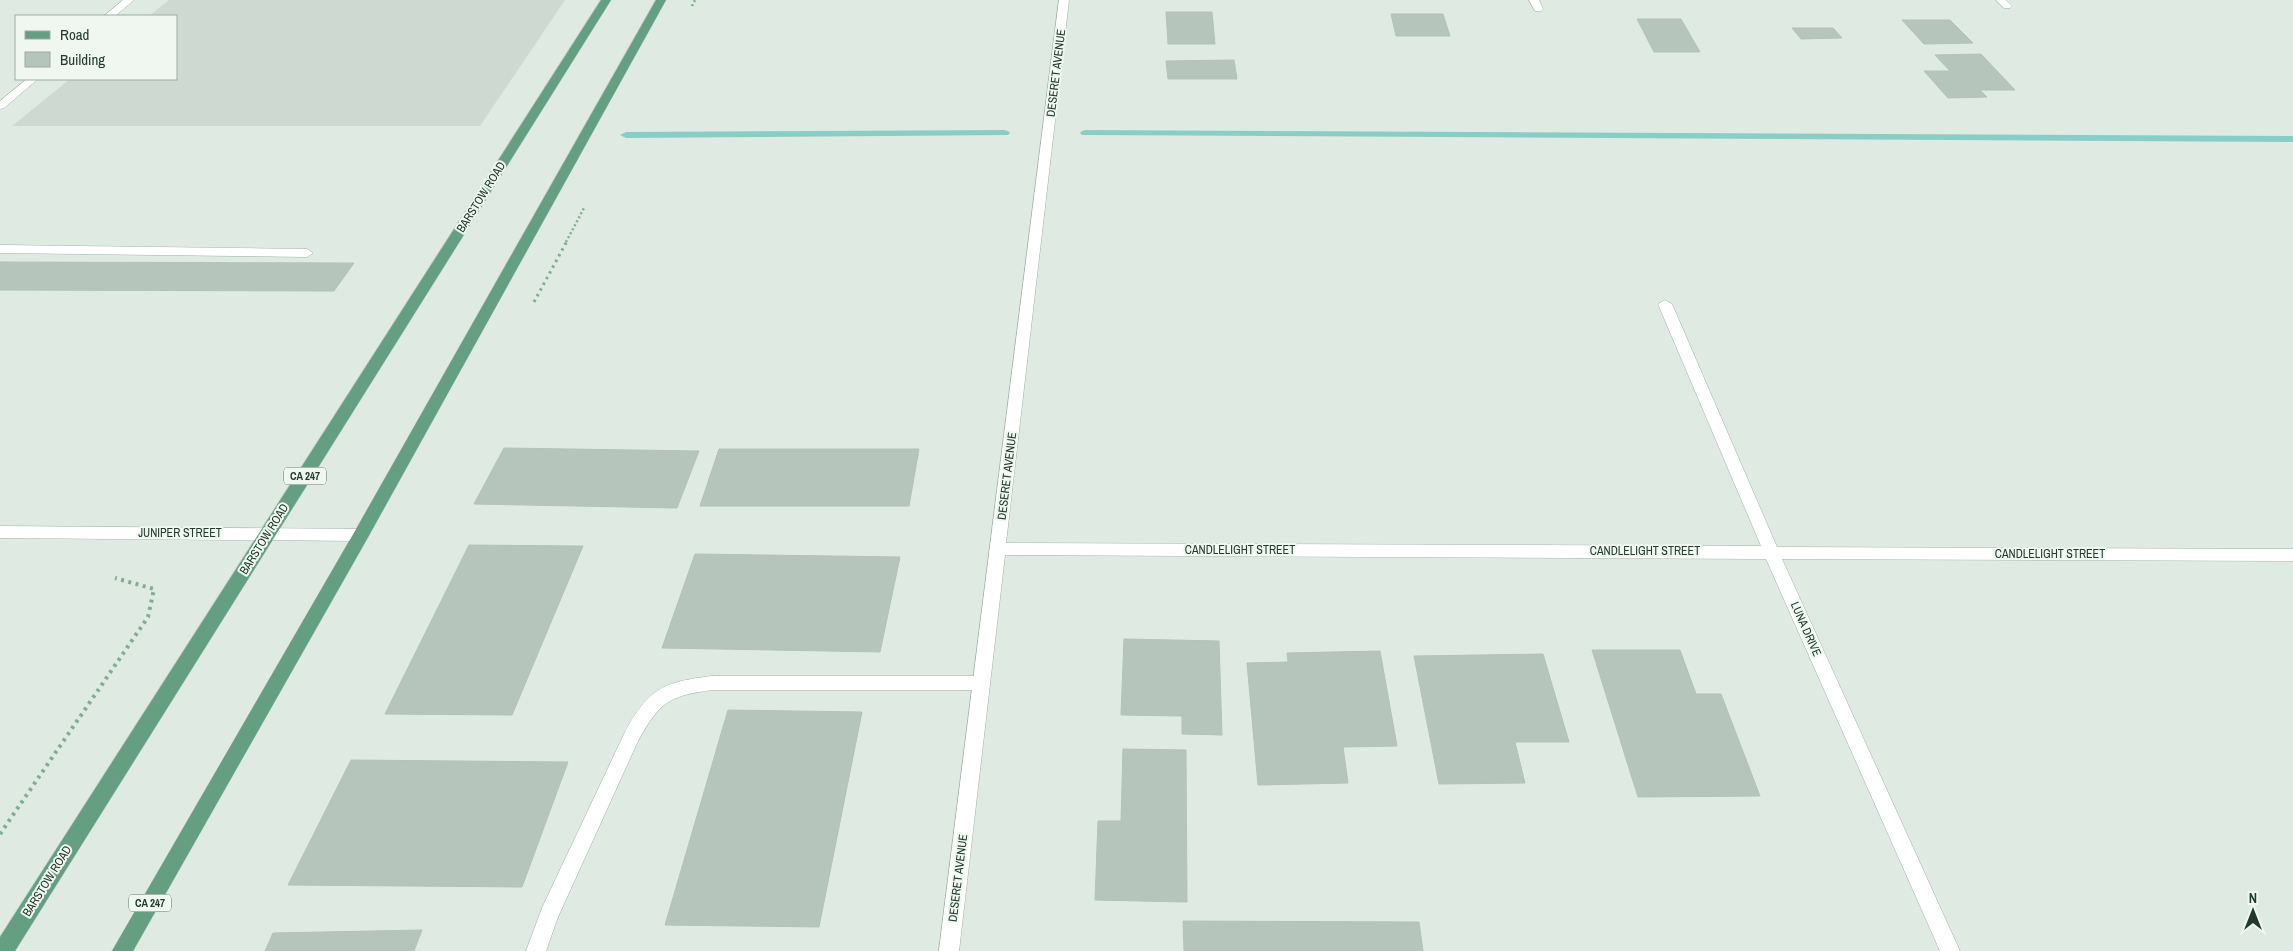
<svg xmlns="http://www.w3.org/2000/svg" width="2293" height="951" viewBox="0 0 2293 951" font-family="'Archivo Narrow',sans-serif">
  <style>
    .built { fill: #cedad1 }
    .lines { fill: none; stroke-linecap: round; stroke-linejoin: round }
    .stream { fill: #88cec7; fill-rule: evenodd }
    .building { fill: #b5c5bb; stroke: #b2c3b8 }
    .service-casing { stroke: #a2b2a9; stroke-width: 1 }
    .minor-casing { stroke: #a2b2a9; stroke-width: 1 }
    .primary-casing { stroke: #bcc4c0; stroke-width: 1 }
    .path-far2 { stroke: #80ad94; stroke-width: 2.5; stroke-dasharray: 2 2.5; stroke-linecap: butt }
    .path-far1 { stroke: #80ad94; stroke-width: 3; stroke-dasharray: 2.5 4; stroke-linecap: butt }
    .path { stroke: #80ad94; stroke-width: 4; stroke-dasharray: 3 4.5; stroke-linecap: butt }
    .service { fill: #fff; fill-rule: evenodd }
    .minor { fill: #fff; fill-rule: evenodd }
    .primary { fill: #659f81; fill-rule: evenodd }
    .labels { text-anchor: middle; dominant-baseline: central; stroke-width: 4; stroke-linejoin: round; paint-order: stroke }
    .shield { fill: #f0f7f1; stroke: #5f7368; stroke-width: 1 }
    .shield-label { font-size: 11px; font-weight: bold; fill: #213a2d }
    .street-label { font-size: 12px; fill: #213a2d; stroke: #f0f7f1 }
  </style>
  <rect width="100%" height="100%" fill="#dfeae3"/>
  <polygon class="built" points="169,0 565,0 480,126 12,126 70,79 176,79 176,16 149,16"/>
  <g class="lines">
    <g class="stream">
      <polygon points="1004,130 1008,131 1010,133 1008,135 626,138 620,135 626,132"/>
      <polygon points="1086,130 2293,136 2293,142 1082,135 1080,133 1082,131"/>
    </g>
  </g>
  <g class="building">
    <polygon points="1166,12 1212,12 1215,44 1168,44"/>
    <polygon points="1391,14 1443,14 1450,36 1396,36"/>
    <polygon points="1637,19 1681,19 1700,52 1654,52"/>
    <polygon points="1902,20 1950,20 1973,43 1924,44"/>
    <polygon points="1792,28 1833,28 1842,38 1801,39"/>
    <polygon points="1981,54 2015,90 1980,90 1987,97 1948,98 1924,71 1950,71 1935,55"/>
    <polygon points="1234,60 1237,79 1168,79 1166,61"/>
    <polygon points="0,262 354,263 334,291 0,290"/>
    <polygon points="504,448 699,451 677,508 474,504"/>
    <polygon points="719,449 919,449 909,506 700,506"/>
    <polygon points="469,545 583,546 512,715 385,714"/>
    <polygon points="695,554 900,557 880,652 662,648"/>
    <polygon points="1124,639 1219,641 1222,735 1182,734 1182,716 1121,715"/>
    <polygon points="1592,650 1680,650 1696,694 1721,694 1760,796 1638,797"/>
    <polygon points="1380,651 1397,746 1343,747 1348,783 1258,785 1247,663 1288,662 1287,653"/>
    <polygon points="1543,654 1569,742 1515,742 1525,783 1439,784 1414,656"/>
    <polygon points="728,710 862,712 819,927 665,925"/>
    <polygon points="1123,749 1186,750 1187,902 1095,900 1098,821 1121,821"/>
    <polygon points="351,760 568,762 522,887 288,885"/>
    <polygon points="1183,921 1419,922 1423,951 1184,951"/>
    <polygon points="422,930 414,951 265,951 273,933"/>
  </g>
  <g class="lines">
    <defs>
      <g id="service">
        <polygon points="0,245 307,249 313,253 307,257 0,253"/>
        <path d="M712,676H981L987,678L990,683L987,688L981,690H712C668,696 660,702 638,741L558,917L546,951H526L542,908L625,732C649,688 663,682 712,676Z"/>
      </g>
      <g id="minor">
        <polygon points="123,0 134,0 115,16 104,16"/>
        <polygon points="1059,0 1069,0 1006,543 1761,546 1658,304 1665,300 1672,304 1777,547 2293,549 2293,561 1782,559 1960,951 1940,951 1766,559 1005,555 959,951 939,951"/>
        <polygon points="1529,0 1539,0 1543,9 1541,11 1535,11"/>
        <polygon points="1996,0 2006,0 2012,6 2010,8 2004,8"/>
        <polygon points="27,79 38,79 4,108 0,109 0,101"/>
        <polygon points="0,526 361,529 367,531 369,535 367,539 361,541 0,538"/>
      </g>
      <g id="primary">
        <polygon points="601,0 611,0 15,951 0,951 0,937"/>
        <polygon points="656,0 666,0 367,539 133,951 112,951 355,531"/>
      </g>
    </defs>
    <use href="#service" class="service-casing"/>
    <use href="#minor" class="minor-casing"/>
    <use href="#primary" class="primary-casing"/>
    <g class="path-far2">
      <polyline points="692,6 695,0"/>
      <polyline points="566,242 584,208"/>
    </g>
    <polyline class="path-far1" points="534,302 567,241"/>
    <polyline class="path" points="0,834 148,617 154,589 115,578"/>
    <use href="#service" class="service"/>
    <use href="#minor" class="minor"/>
    <use href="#primary" class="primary"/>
  </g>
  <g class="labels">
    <g class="shield">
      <rect x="284" y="467.5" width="42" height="17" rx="4"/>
      <rect x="129" y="894.5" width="42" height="17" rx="4"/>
    </g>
    <g class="shield-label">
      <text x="305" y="476">CA 247</text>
      <text x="150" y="903">CA 247</text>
    </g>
    <g class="street-label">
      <text transform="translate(1056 73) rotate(-83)">DESERET AVENUE</text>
      <text transform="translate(481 197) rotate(-58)">BARSTOW ROAD</text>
      <text transform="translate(1007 476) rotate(-83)">DESERET AVENUE</text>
      <text x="180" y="533">JUNIPER STREET</text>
      <text transform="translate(264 539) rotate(-58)">BARSTOW ROAD</text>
      <text x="1240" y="550">CANDLELIGHT STREET</text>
      <text x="1645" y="551">CANDLELIGHT STREET</text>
      <text x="2050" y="554">CANDLELIGHT STREET</text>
      <text transform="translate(1806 629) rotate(66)">LUNA DRIVE</text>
      <text transform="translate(958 878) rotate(-83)">DESERET AVENUE</text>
      <text transform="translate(47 881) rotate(-58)">BARSTOW ROAD</text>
    </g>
  </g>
  <rect x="15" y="15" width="162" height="65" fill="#f0f7f1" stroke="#9daba3"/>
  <rect x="25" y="31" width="25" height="8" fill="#659f81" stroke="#9daba3"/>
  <text x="60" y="40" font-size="15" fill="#213a2d">Road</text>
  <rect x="25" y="52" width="25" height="15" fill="#b5c5bb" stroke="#9daba3"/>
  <text x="60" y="65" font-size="15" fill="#213a2d">Building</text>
  <g transform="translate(2253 911)" stroke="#f0f7f1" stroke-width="4" paint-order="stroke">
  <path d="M0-4L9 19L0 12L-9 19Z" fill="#213a2d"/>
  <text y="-8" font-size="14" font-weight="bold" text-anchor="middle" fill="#213a2d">N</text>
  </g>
</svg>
